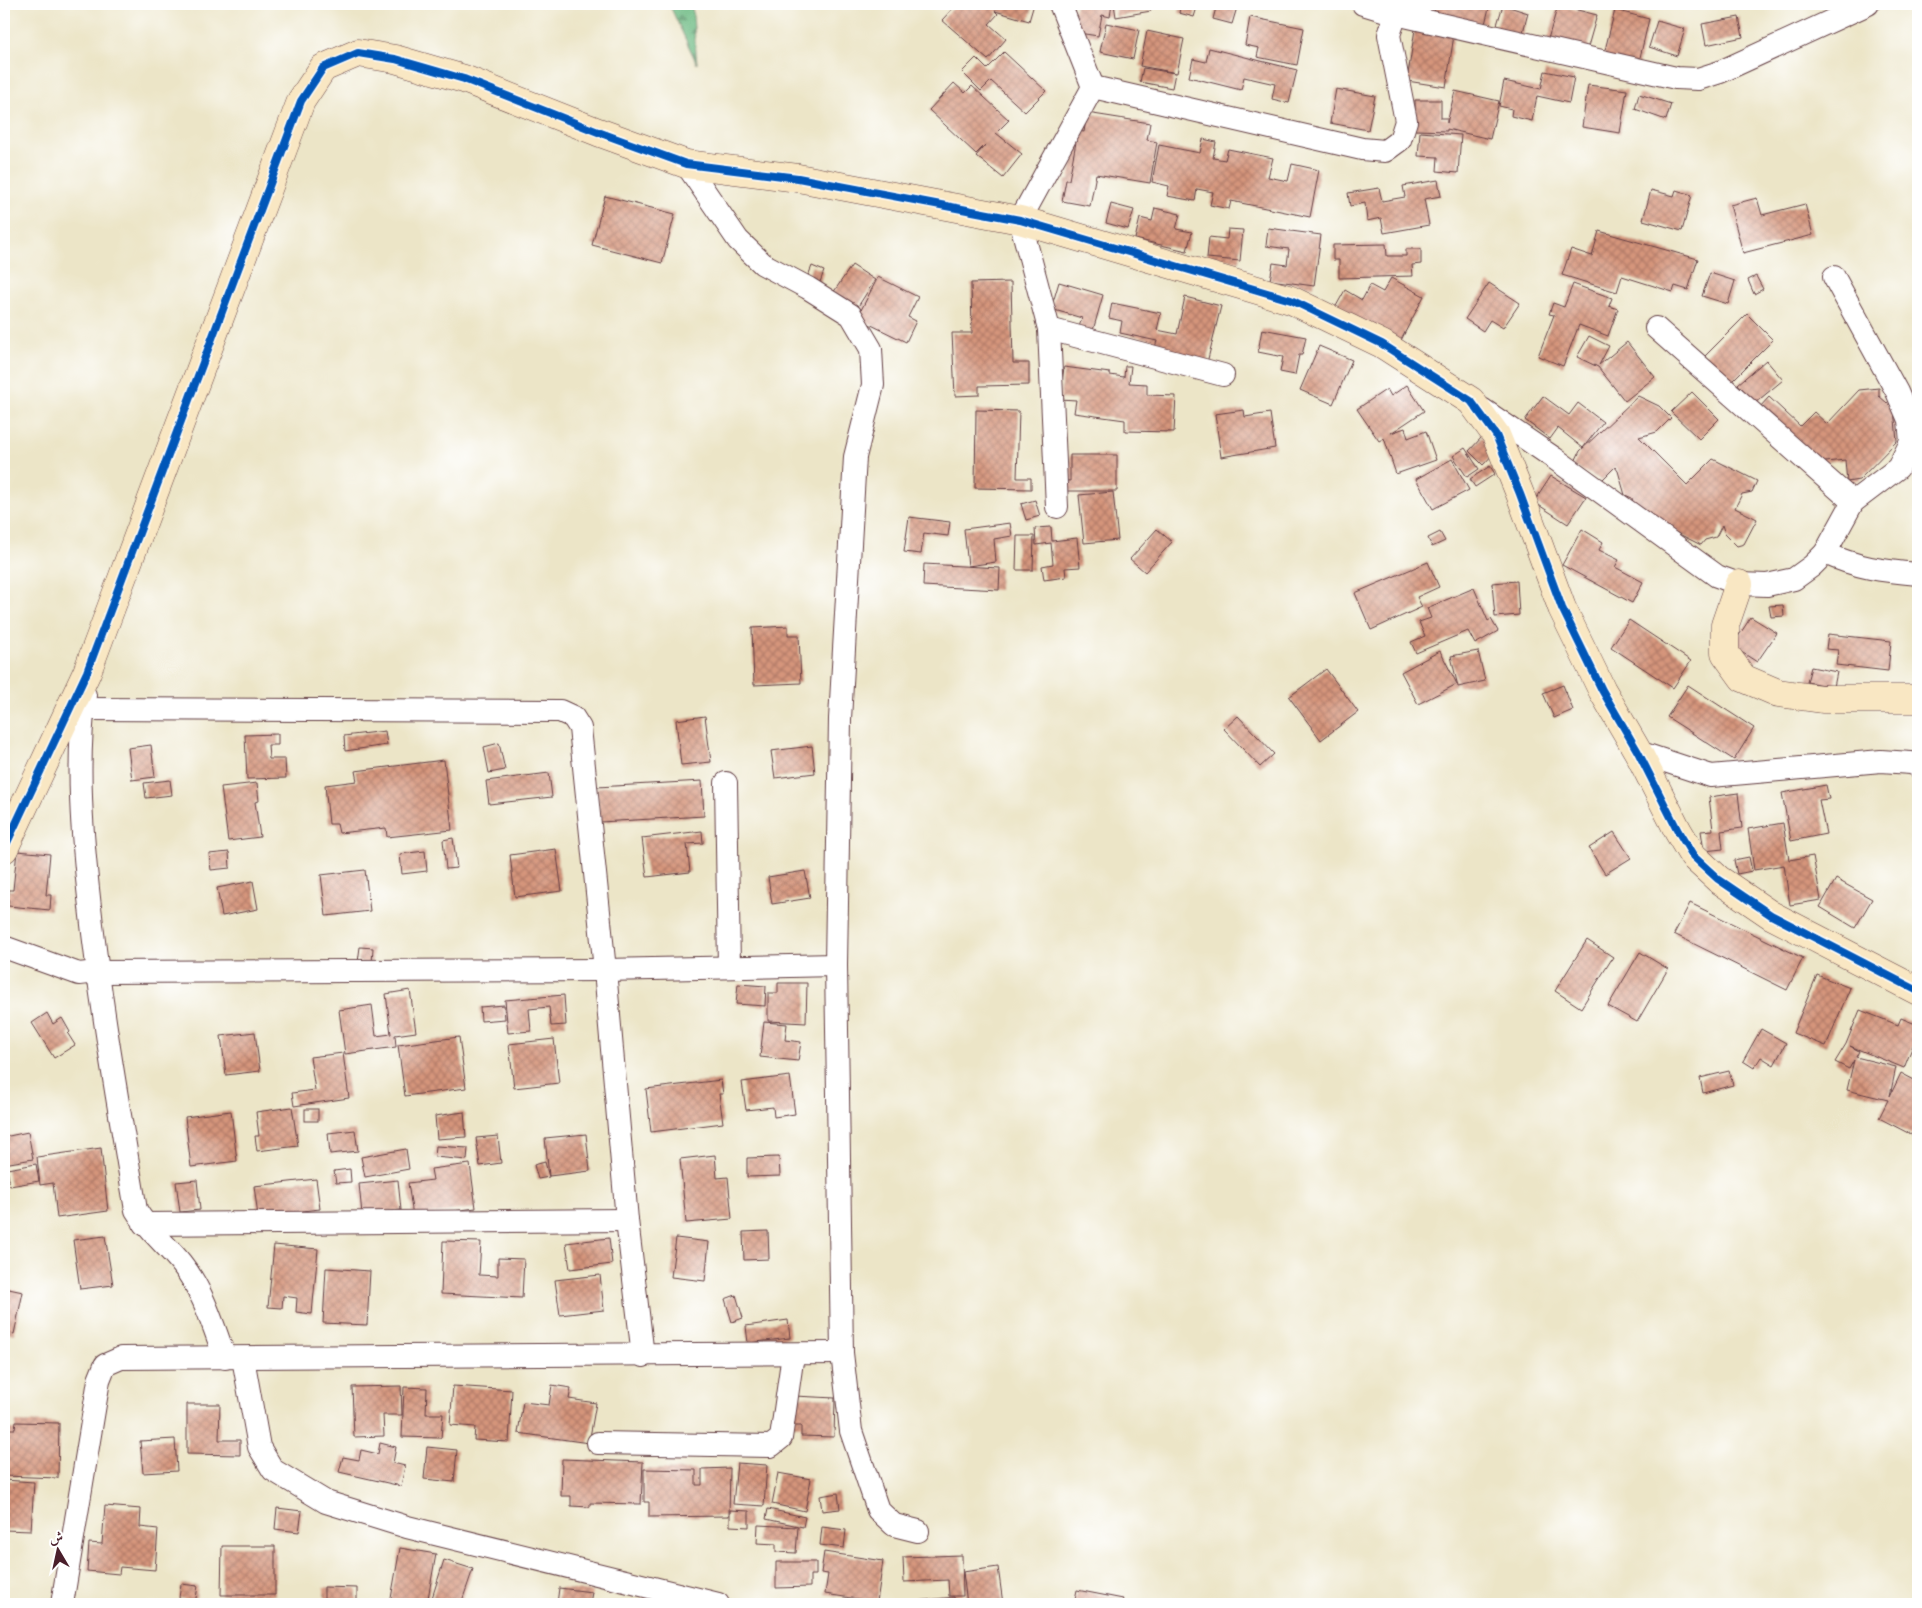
<svg xmlns="http://www.w3.org/2000/svg" width="1922" height="1608" viewBox="0 0 1922 1608" font-family="'Gentium Book Plus',Amiri,serif">
  <style>
    .forest { fill: url(#forest-firs); stroke: #5c6d58 }
    .building { fill: url(#building-cross-hatch) }
    .lines { fill: none; stroke-linecap: round; stroke-linejoin: round }
    .street-casing { stroke: #623d42; stroke-width: 24 }
    .secondary-casing { stroke: #623d42; stroke-width: 29 }
    .street { stroke: #fff; stroke-width: 22 }
    .secondary { stroke: #f9e7c3; stroke-width: 28 }
    .cycleway-casing { stroke: #fff; stroke-width: 11 }
    .cycleway { stroke: #0057b8; stroke-width: 8 }
  </style>
  <defs>
    <pattern id="forest-firs" width="22" height="20" patternUnits="userSpaceOnUse" patternTransform="scale(1.25)"><rect width="22" height="20" fill="#6ebb84"/><path d="M5 1l3.5 6h-7zM16 11l3.5 6h-7z" fill="#5c976c"/></pattern>
    <pattern id="building-cross-hatch" width="8" height="8" patternUnits="userSpaceOnUse" patternTransform="scale(1.25)"><rect width="8" height="8" fill="#d5957c"/><path d="M0 0l8 8M0 8l8-8" fill="none" stroke="#af7966"/></pattern>
  </defs>
  <rect width="100%" height="100%" fill="#fff"/>
  <filter id="ink" filterUnits="userSpaceOnUse"><feTurbulence type="fractalNoise" baseFrequency=".02" numOctaves="2"/><feDisplacementMap in="SourceGraphic" scale="10" xChannelSelector="R" yChannelSelector="G"/><feConvolveMatrix kernelMatrix="1 2 1 2 8 2 1 2 1" color-interpolation-filters="sRGB"/></filter>
  <filter id="wash" filterUnits="userSpaceOnUse"><feTurbulence type="fractalNoise" baseFrequency=".0096" numOctaves="4" result="noise"/><feDisplacementMap in="SourceGraphic" scale="20" xChannelSelector="R" yChannelSelector="G"/><feGaussianBlur stdDeviation="1.12" result="paint"/><feColorMatrix in="noise" values="0 0 0 0 0 0 0 0 0 0 0 0 0 0 0 0 0 1.4 0 .05"/><feComposite in="paint" operator="in"/></filter>
  <g filter="url(#wash)">
    <rect width="100%" height="100%" fill="#ece5c7"/>
    <polygon class="forest" points="669,4 692,4 697,64"/>
    <g id="blocks">
      <g class="building">
        <polygon points="957,4 1034,4 1029,21 995,11 998,14 989,24 1006,39 988,60 942,20"/>
        <polygon points="1076,4 1112,4 1110,17 1102,15 1098,36 1072,32"/>
        <polygon points="1114,4 1150,4 1151,11 1116,17"/>
        <polygon points="1181,4 1198,4 1194,17 1179,13"/>
        <polygon points="1217,4 1238,4 1232,24 1213,19"/>
        <polygon points="1436,4 1490,4 1485,24 1434,12"/>
        <polygon points="1503,5 1528,13 1522,36 1496,28"/>
        <polygon points="1558,5 1597,15 1587,50 1548,39"/>
        <polygon points="1615,10 1649,19 1638,66 1603,58"/>
        <polygon points="1250,17 1304,28 1297,65 1257,57 1259,48 1245,45"/>
        <polygon points="1739,17 1743,37 1706,45 1702,24"/>
        <polygon points="1657,21 1685,29 1677,56 1649,47"/>
        <polygon points="1106,23 1139,30 1133,59 1100,52"/>
        <polygon points="1415,29 1454,35 1446,87 1407,81"/>
        <polygon points="1147,31 1184,39 1177,73 1140,66"/>
        <polygon points="1209,48 1297,70 1289,103 1272,99 1275,84 1244,77 1241,90 1189,77 1193,59 1206,62"/>
        <polygon points="1004,52 1046,91 1025,112 991,81 981,91 962,72 976,58 987,69"/>
        <polygon points="1143,68 1175,73 1172,88 1140,82"/>
        <polygon points="1545,71 1574,77 1569,103 1537,96 1532,121 1511,116 1512,109 1499,106 1504,81 1541,89"/>
        <polygon points="954,83 965,93 972,86 1009,120 996,133 1022,154 1003,178 976,156 986,144 976,154 929,110"/>
        <polygon points="1588,85 1627,90 1620,133 1582,127"/>
        <polygon points="1336,89 1375,96 1368,130 1330,123"/>
        <polygon points="1455,91 1499,101 1490,139 1447,129 1447,131 1415,130 1415,100 1441,100 1441,118 1447,118 1447,123"/>
        <polygon points="1639,94 1671,104 1666,120 1635,109"/>
        <polygon points="1087,113 1150,123 1147,140 1157,142 1150,183 1096,174 1090,206 1062,201 1066,180 1069,180 1078,131 1084,132"/>
        <polygon points="1420,132 1461,135 1458,173 1437,171 1438,157 1418,156"/>
        <polygon points="1203,139 1216,142 1213,158 1225,160 1228,149 1273,158 1268,177 1288,181 1292,164 1319,170 1310,217 1231,201 1229,209 1210,205 1213,192 1197,189 1195,201 1167,196 1169,186 1152,182 1159,145 1200,153"/>
        <polygon points="1438,180 1441,196 1424,199 1429,225 1384,233 1381,218 1367,221 1365,203 1350,206 1348,193 1379,188 1382,201 1405,197 1403,186"/>
        <polygon points="1651,190 1674,196 1676,190 1692,195 1682,231 1643,220"/>
        <polygon points="605,196 675,214 662,263 592,245"/>
        <polygon points="1757,198 1762,215 1805,204 1813,235 1743,253 1730,205"/>
        <polygon points="1111,204 1134,210 1128,229 1106,223"/>
        <polygon points="1155,208 1180,214 1176,229 1192,232 1187,251 1135,239 1140,218 1152,221"/>
        <polygon points="1268,228 1321,235 1314,286 1270,280 1273,263 1287,265 1289,249 1266,246"/>
        <polygon points="1228,229 1243,230 1240,261 1207,258 1209,237 1227,239"/>
        <polygon points="1599,231 1698,259 1688,290 1675,286 1673,292 1622,276 1617,292 1562,275 1571,249 1592,256"/>
        <polygon points="1386,244 1387,256 1406,256 1406,249 1421,249 1421,264 1412,265 1413,276 1339,278 1339,260 1333,260 1333,245"/>
        <polygon points="852,265 875,280 857,308 833,293"/>
        <polygon points="812,266 824,271 819,285 806,281"/>
        <polygon points="1710,273 1735,281 1728,304 1702,296"/>
        <polygon points="1756,276 1763,289 1754,294 1748,280"/>
        <polygon points="878,277 918,297 908,317 916,321 906,342 857,318"/>
        <polygon points="1391,278 1424,296 1400,342 1335,308 1345,290 1362,300 1370,285 1383,292"/>
        <polygon points="1011,282 1013,363 1029,363 1029,385 979,386 979,395 955,396 952,333 972,333 971,283"/>
        <polygon points="1059,282 1103,295 1092,334 1078,330 1082,318 1051,309"/>
        <polygon points="1489,283 1520,303 1503,328 1490,320 1483,331 1465,319"/>
        <polygon points="1573,284 1612,298 1609,306 1618,309 1608,336 1579,325 1563,366 1538,356 1554,315 1549,314 1553,303 1564,307"/>
        <polygon points="1185,297 1221,306 1207,363 1155,347 1157,341 1120,333 1122,321 1109,318 1112,303 1161,313 1157,330 1177,334"/>
        <polygon points="1747,314 1773,340 1726,387 1700,361"/>
        <polygon points="1262,329 1306,337 1302,355 1299,355 1295,375 1280,372 1283,357 1258,352"/>
        <polygon points="1589,336 1609,346 1599,365 1627,342 1655,377 1625,401 1598,367 1577,357"/>
        <polygon points="1319,346 1352,360 1333,404 1300,390"/>
        <polygon points="1766,360 1783,380 1755,403 1738,384"/>
        <polygon points="1125,366 1131,366 1129,383 1147,384 1147,395 1176,396 1174,432 1125,431 1125,420 1074,413 1076,400 1060,399 1064,367 1110,373 1110,375 1124,377"/>
        <polygon points="1407,385 1424,411 1391,433 1405,428 1408,438 1426,431 1436,460 1396,474 1384,438 1379,441 1357,409 1387,389 1391,396"/>
        <polygon points="1879,388 1879,396 1894,409 1897,441 1859,480 1847,482 1845,460 1816,463 1759,408 1769,397 1800,426 1814,412 1827,424 1859,390"/>
        <polygon points="1692,392 1719,419 1699,439 1671,412"/>
        <polygon points="1543,396 1569,415 1578,403 1603,422 1583,448 1558,428 1550,439 1525,420"/>
        <polygon points="1638,396 1659,406 1671,418 1657,432 1639,437 1687,485 1713,459 1757,481 1752,492 1742,494 1735,508 1757,519 1744,544 1737,546 1725,534 1722,525 1716,537 1705,540 1701,545 1635,512 1632,498 1625,495 1618,471 1615,467 1602,480 1573,466 1580,451"/>
        <polygon points="976,410 1019,411 1017,478 1031,478 1031,489 975,488"/>
        <polygon points="1244,410 1245,417 1270,413 1275,448 1221,457 1215,414"/>
        <polygon points="1482,437 1496,451 1483,465 1469,451"/>
        <polygon points="1465,448 1479,469 1467,477 1453,456"/>
        <polygon points="1070,455 1117,455 1117,491 1058,491 1058,480 1070,481"/>
        <polygon points="1452,459 1469,490 1433,509 1416,479"/>
        <polygon points="1490,466 1495,474 1475,487 1470,479"/>
        <polygon points="1551,476 1586,497 1568,524 1534,502"/>
        <polygon points="1113,492 1118,540 1084,543 1079,495"/>
        <polygon points="1035,500 1040,516 1026,520 1021,504"/>
        <polygon points="909,517 950,522 948,536 924,533 921,554 904,552"/>
        <polygon points="1010,523 1012,536 994,539 996,562 968,566 964,529"/>
        <polygon points="1051,527 1052,541 1077,538 1080,567 1065,568 1066,577 1044,580 1042,566 1053,564 1051,543 1036,545 1035,528"/>
        <polygon points="1157,529 1172,542 1145,572 1130,559"/>
        <polygon points="1582,529 1603,542 1599,550 1619,560 1615,567 1643,582 1632,603 1562,565"/>
        <polygon points="1440,532 1445,541 1432,547 1428,538"/>
        <polygon points="1017,536 1034,536 1033,570 1016,570"/>
        <polygon points="1428,562 1439,587 1417,597 1422,607 1371,630 1355,593"/>
        <polygon points="924,564 1000,568 999,590 923,586"/>
        <polygon points="1517,581 1519,615 1495,617 1492,583"/>
        <polygon points="1474,588 1488,621 1491,619 1498,631 1475,644 1468,631 1416,653 1411,642 1425,636 1419,622 1431,618 1427,608"/>
        <polygon points="1783,605 1784,616 1771,617 1769,606"/>
        <polygon points="1751,617 1777,633 1757,662 1732,646"/>
        <polygon points="1629,620 1691,661 1673,688 1611,647"/>
        <polygon points="788,626 788,635 799,635 801,683 754,685 752,628"/>
        <polygon points="1828,634 1891,641 1888,671 1836,665 1838,650 1826,649"/>
        <polygon points="1440,651 1457,684 1418,704 1401,672"/>
        <polygon points="1478,651 1485,681 1458,687 1451,656"/>
        <polygon points="1811,667 1837,672 1834,687 1807,682"/>
        <polygon points="1326,669 1358,712 1321,740 1289,697"/>
        <polygon points="1563,685 1573,710 1554,718 1543,693"/>
        <polygon points="1688,685 1754,728 1734,760 1667,717"/>
        <polygon points="705,716 711,762 681,765 676,720"/>
        <polygon points="1238,716 1274,754 1260,767 1224,729"/>
        <polygon points="385,731 387,745 345,751 344,736"/>
        <polygon points="278,734 278,745 268,745 269,759 285,759 286,778 247,779 245,735"/>
        <polygon points="499,743 505,770 489,773 484,747"/>
        <polygon points="151,745 155,777 132,780 128,748"/>
        <polygon points="812,746 815,773 775,778 771,751"/>
        <polygon points="444,760 452,830 387,837 386,828 339,833 337,824 329,824 325,785 357,781 355,771"/>
        <polygon points="549,773 552,797 489,804 486,781"/>
        <polygon points="170,780 172,795 146,798 144,783"/>
        <polygon points="702,781 704,816 600,822 597,787"/>
        <polygon points="257,783 259,801 255,802 260,837 228,841 221,787"/>
        <polygon points="1826,785 1829,799 1819,800 1826,834 1791,841 1782,793"/>
        <polygon points="1738,793 1742,828 1721,831 1723,849 1704,851 1701,831 1713,830 1709,797"/>
        <polygon points="1783,823 1789,860 1813,856 1821,900 1790,905 1784,865 1754,870 1748,829"/>
        <polygon points="702,831 703,843 687,844 690,872 647,877 642,838"/>
        <polygon points="1614,832 1631,858 1605,874 1589,848"/>
        <polygon points="453,838 457,868 446,869 443,840"/>
        <polygon points="556,849 562,891 515,897 510,855"/>
        <polygon points="17,851 50,854 46,895 51,895 50,910 8,906 9,890 13,890"/>
        <polygon points="425,851 427,871 402,874 400,854"/>
        <polygon points="229,852 230,868 211,870 209,854"/>
        <polygon points="1749,857 1752,871 1737,874 1734,860"/>
        <polygon points="365,870 370,911 326,916 321,875"/>
        <polygon points="805,871 810,898 772,904 768,877"/>
        <polygon points="1836,879 1872,899 1855,928 1820,907"/>
        <polygon points="253,881 258,909 222,916 217,888"/>
        <polygon points="1690,903 1803,958 1787,990 1674,934"/>
        <polygon points="1587,940 1613,957 1581,1008 1555,991"/>
        <polygon points="360,947 373,948 372,963 358,962"/>
        <polygon points="1640,952 1668,969 1637,1022 1608,1006"/>
        <polygon points="1817,975 1850,988 1826,1046 1793,1033"/>
        <polygon points="778,983 807,983 806,1023 768,1021 768,993 778,993"/>
        <polygon points="738,984 766,986 765,1006 736,1004"/>
        <polygon points="410,990 416,1032 395,1035 396,1047 345,1054 339,1010 372,1005 376,1036 391,1034 386,994"/>
        <polygon points="564,995 566,1025 551,1026 549,1007 529,1009 531,1031 508,1033 505,1000"/>
        <polygon points="504,1005 505,1019 481,1021 480,1007"/>
        <polygon points="1860,1010 1898,1025 1901,1018 1918,1025 1918,1039 1916,1038 1904,1068 1850,1046 1859,1051 1856,1057 1896,1067 1890,1096 1901,1073 1918,1082 1918,1123 1912,1135 1879,1118 1888,1100 1847,1090 1854,1060 1849,1069 1835,1062 1846,1044"/>
        <polygon points="47,1013 53,1024 62,1018 70,1032 68,1034 75,1045 54,1058 32,1023"/>
        <polygon points="764,1022 787,1024 785,1040 801,1042 798,1061 760,1057"/>
        <polygon points="1761,1029 1786,1043 1774,1065 1761,1057 1754,1068 1743,1061"/>
        <polygon points="255,1032 260,1071 226,1075 221,1036"/>
        <polygon points="459,1037 466,1088 405,1096 398,1045"/>
        <polygon points="554,1039 559,1083 514,1088 509,1044"/>
        <polygon points="343,1053 349,1098 294,1106 292,1093 315,1090 310,1057"/>
        <polygon points="1729,1071 1733,1085 1703,1093 1700,1078"/>
        <polygon points="790,1076 795,1114 774,1117 773,1107 746,1110 742,1082"/>
        <polygon points="721,1080 723,1094 719,1094 723,1123 651,1132 646,1089"/>
        <polygon points="292,1107 298,1146 257,1151 255,1136 259,1136 256,1112"/>
        <rect x="305" y="1109" width="13" height="12"/>
        <polygon points="231,1111 237,1161 191,1167 185,1117"/>
        <polygon points="464,1112 466,1137 437,1139 435,1116"/>
        <polygon points="355,1130 358,1151 330,1154 328,1133"/>
        <polygon points="28,1132 33,1159 4,1164 4,1137"/>
        <polygon points="586,1134 590,1171 549,1176 545,1138"/>
        <polygon points="498,1136 501,1163 480,1166 476,1138"/>
        <polygon points="436,1146 468,1148 467,1160 435,1157"/>
        <polygon points="101,1148 108,1211 57,1218 53,1183 40,1185 37,1157"/>
        <polygon points="406,1149 409,1169 365,1177 361,1157"/>
        <polygon points="715,1155 717,1178 728,1177 732,1219 686,1223 680,1159"/>
        <polygon points="779,1157 780,1176 747,1177 747,1158"/>
        <polygon points="545,1162 549,1177 538,1179 534,1165"/>
        <polygon points="36,1164 39,1181 10,1186 7,1169"/>
        <polygon points="470,1164 476,1208 413,1216 408,1183 433,1180 431,1169"/>
        <polygon points="350,1169 351,1182 336,1183 334,1171"/>
        <polygon points="316,1179 320,1209 258,1216 254,1186"/>
        <polygon points="197,1180 200,1210 180,1212 176,1182"/>
        <polygon points="398,1180 401,1210 362,1214 359,1184"/>
        <polygon points="768,1231 769,1259 744,1260 743,1232"/>
        <polygon points="105,1236 113,1285 80,1289 73,1240"/>
        <polygon points="609,1238 612,1264 570,1269 566,1243"/>
        <polygon points="676,1238 709,1242 705,1281 671,1277"/>
        <polygon points="443,1241 481,1242 479,1275 498,1276 498,1258 524,1259 522,1298 441,1294"/>
        <polygon points="274,1245 318,1249 312,1314 296,1312 297,1298 283,1296 282,1308 268,1307"/>
        <polygon points="326,1268 370,1271 367,1325 323,1323"/>
        <polygon points="600,1275 604,1310 560,1315 555,1280"/>
        <polygon points="4,1288 23,1292 14,1334 4,1332"/>
        <polygon points="736,1295 743,1318 732,1322 725,1299"/>
        <polygon points="788,1320 790,1338 748,1343 746,1326"/>
        <polygon points="552,1385 571,1388 569,1399 596,1403 589,1443 518,1433 523,1402 549,1405"/>
        <polygon points="401,1386 402,1415 383,1415 384,1436 354,1437 352,1387"/>
        <polygon points="453,1386 512,1390 509,1442 474,1440 475,1427 450,1425"/>
        <polygon points="404,1387 427,1388 426,1414 443,1414 441,1438 402,1437"/>
        <polygon points="794,1396 835,1398 834,1437 801,1436 801,1426 793,1426"/>
        <polygon points="187,1404 220,1404 219,1440 240,1440 240,1455 187,1454"/>
        <polygon points="16,1422 59,1423 58,1478 4,1476 4,1429 15,1429"/>
        <polygon points="175,1439 177,1471 143,1473 140,1441"/>
        <polygon points="380,1443 396,1447 393,1463 405,1466 401,1486 339,1472 343,1457 359,1460 361,1450 378,1454"/>
        <polygon points="427,1447 457,1450 454,1482 424,1479"/>
        <polygon points="562,1459 643,1462 641,1504 590,1503 590,1507 571,1506 571,1496 561,1496"/>
        <polygon points="737,1463 767,1465 764,1506 733,1504"/>
        <polygon points="730,1468 729,1516 649,1517 649,1502 644,1502 644,1469 696,1470 696,1485 702,1485 702,1469"/>
        <polygon points="778,1473 811,1479 805,1511 772,1504"/>
        <polygon points="4,1480 34,1482 31,1531 4,1530"/>
        <polygon points="838,1493 840,1509 822,1511 820,1496"/>
        <polygon points="105,1506 141,1509 140,1527 158,1529 155,1570 120,1567 119,1574 87,1571 89,1543 102,1544"/>
        <polygon points="277,1508 302,1511 299,1532 275,1529"/>
        <polygon points="768,1509 805,1517 803,1527 766,1519"/>
        <polygon points="730,1510 749,1511 749,1527 730,1526"/>
        <polygon points="758,1525 798,1527 796,1553 776,1552 776,1544 757,1543"/>
        <polygon points="822,1527 846,1530 844,1548 820,1545"/>
        <polygon points="222,1546 275,1546 275,1595 221,1595"/>
        <polygon points="400,1548 436,1554 427,1604 390,1604"/>
        <polygon points="824,1552 883,1561 877,1602 825,1594 828,1574 821,1573"/>
        <polygon points="962,1555 963,1596 949,1596 948,1580 904,1582 903,1557"/>
        <polygon points="444,1560 473,1569 461,1604 451,1604 432,1598"/>
        <polygon points="776,1562 816,1562 816,1575 810,1575 810,1587 776,1588"/>
        <polygon points="998,1567 1003,1604 967,1604 963,1572"/>
        <polygon points="181,1584 198,1586 195,1604 183,1604 184,1599 179,1598"/>
        <polygon points="324,1587 357,1588 357,1604 324,1604"/>
        <polygon points="559,1588 592,1592 590,1604 557,1604"/>
        <polygon points="1077,1590 1123,1599 1121,1604 1074,1604"/>
        <polygon points="954,1597 955,1604 897,1604 897,1603"/>
      </g>
    </g>
  </g>
  <g filter="url(#ink)">
    <use href="#blocks" fill-opacity="0" stroke="#623d42" stroke-width="1"/>
    <g class="lines">
      <defs>
        <g id="street">
          <polyline points="1363,4 1396,14"/>
          <polyline points="1093,87 1362,149 1385,151 1400,140 1406,121 1389,35 1396,14 1676,78 1698,79 1720,72 1868,4"/>
          <polyline points="686,164 738,240 763,264 808,288 851,315 871,349 873,385 855,457 840,719 836,965 842,1353 851,1431 878,1510 894,1525 918,1531"/>
          <polyline points="1656,328 1853,502"/>
          <polyline points="1049,329 1223,375"/>
          <polyline points="1482,409 1554,458 1717,576 1739,584 1767,585 1794,579 1812,566 1825,553 1853,502 1898,468 1911,442 1909,420 1897,392 1834,277"/>
          <polyline points="1057,507 1049,329 1020,220 1093,87 1060,4"/>
          <path d="M1825,553C1858,568 1882,571 1918,574"/>
          <path d="M85,695C76,765 82,836 90,907C101,1008 119,1109 136,1210C148,1231 166,1244 181,1263C203,1290 213,1325 225,1358"/>
          <polyline points="83,709 560,711 573,717 580,728 605,970 627,1220 643,1356"/>
          <polyline points="1638,752 1711,776 1881,761 1911,763 1918,766"/>
          <polyline points="726,783 729,967"/>
          <polyline points="4,947 79,974 97,972 605,970 836,965"/>
          <polyline points="144,1224 627,1220"/>
          <polyline points="243,1358 259,1447 273,1470 326,1502 407,1527 718,1604"/>
          <polyline points="598,1443 771,1446 781,1438 793,1354"/>
          <polyline points="62,1604 99,1380 105,1365 121,1358 842,1353"/>
        </g>
        <g id="secondary">
          <polyline points="1739,584 1725,625 1725,653 1743,678 1778,693 1822,699 1918,699"/>
          <polyline points="4,849 87,672 301,101 323,68 358,53 395,59 464,79 598,132 686,164 798,178 1020,220 1291,300 1382,344 1471,401 1496,435 1520,494 1562,608 1602,690 1638,752 1678,831 1693,856 1718,879 1771,915 1918,991"/>
        </g>
      </defs>
      <use href="#street" class="street-casing"/>
      <use href="#secondary" class="secondary-casing"/>
      <use href="#street" class="street"/>
      <use href="#secondary" class="secondary"/>
      <defs>
        <polyline id="cycleway" points="4,849 87,672 301,101 323,68 358,53 395,59 464,79 598,132 686,164 798,178 1020,220 1291,300 1382,344 1471,401 1496,435 1520,494 1562,608 1602,690 1638,752 1678,831 1693,856 1718,879 1771,915 1918,991"/>
      </defs>
      <use href="#cycleway" class="cycleway-casing"/>
      <use href="#cycleway" class="cycleway"/>
    </g>
  </g>
  <rect width="1922" height="1608" fill="none" stroke="#fff" stroke-width="20"/>
  <g transform="translate(58 1550) rotate(351)" stroke="#ffffff" stroke-width="4" paint-order="stroke">
  <path d="M0-4L9 19L0 12L-9 19Z" fill="#4a1f2b"/>
  <text y="-8" font-size="14" font-weight="bold" text-anchor="middle" fill="#4a1f2b">ش</text>
  </g>
</svg>
